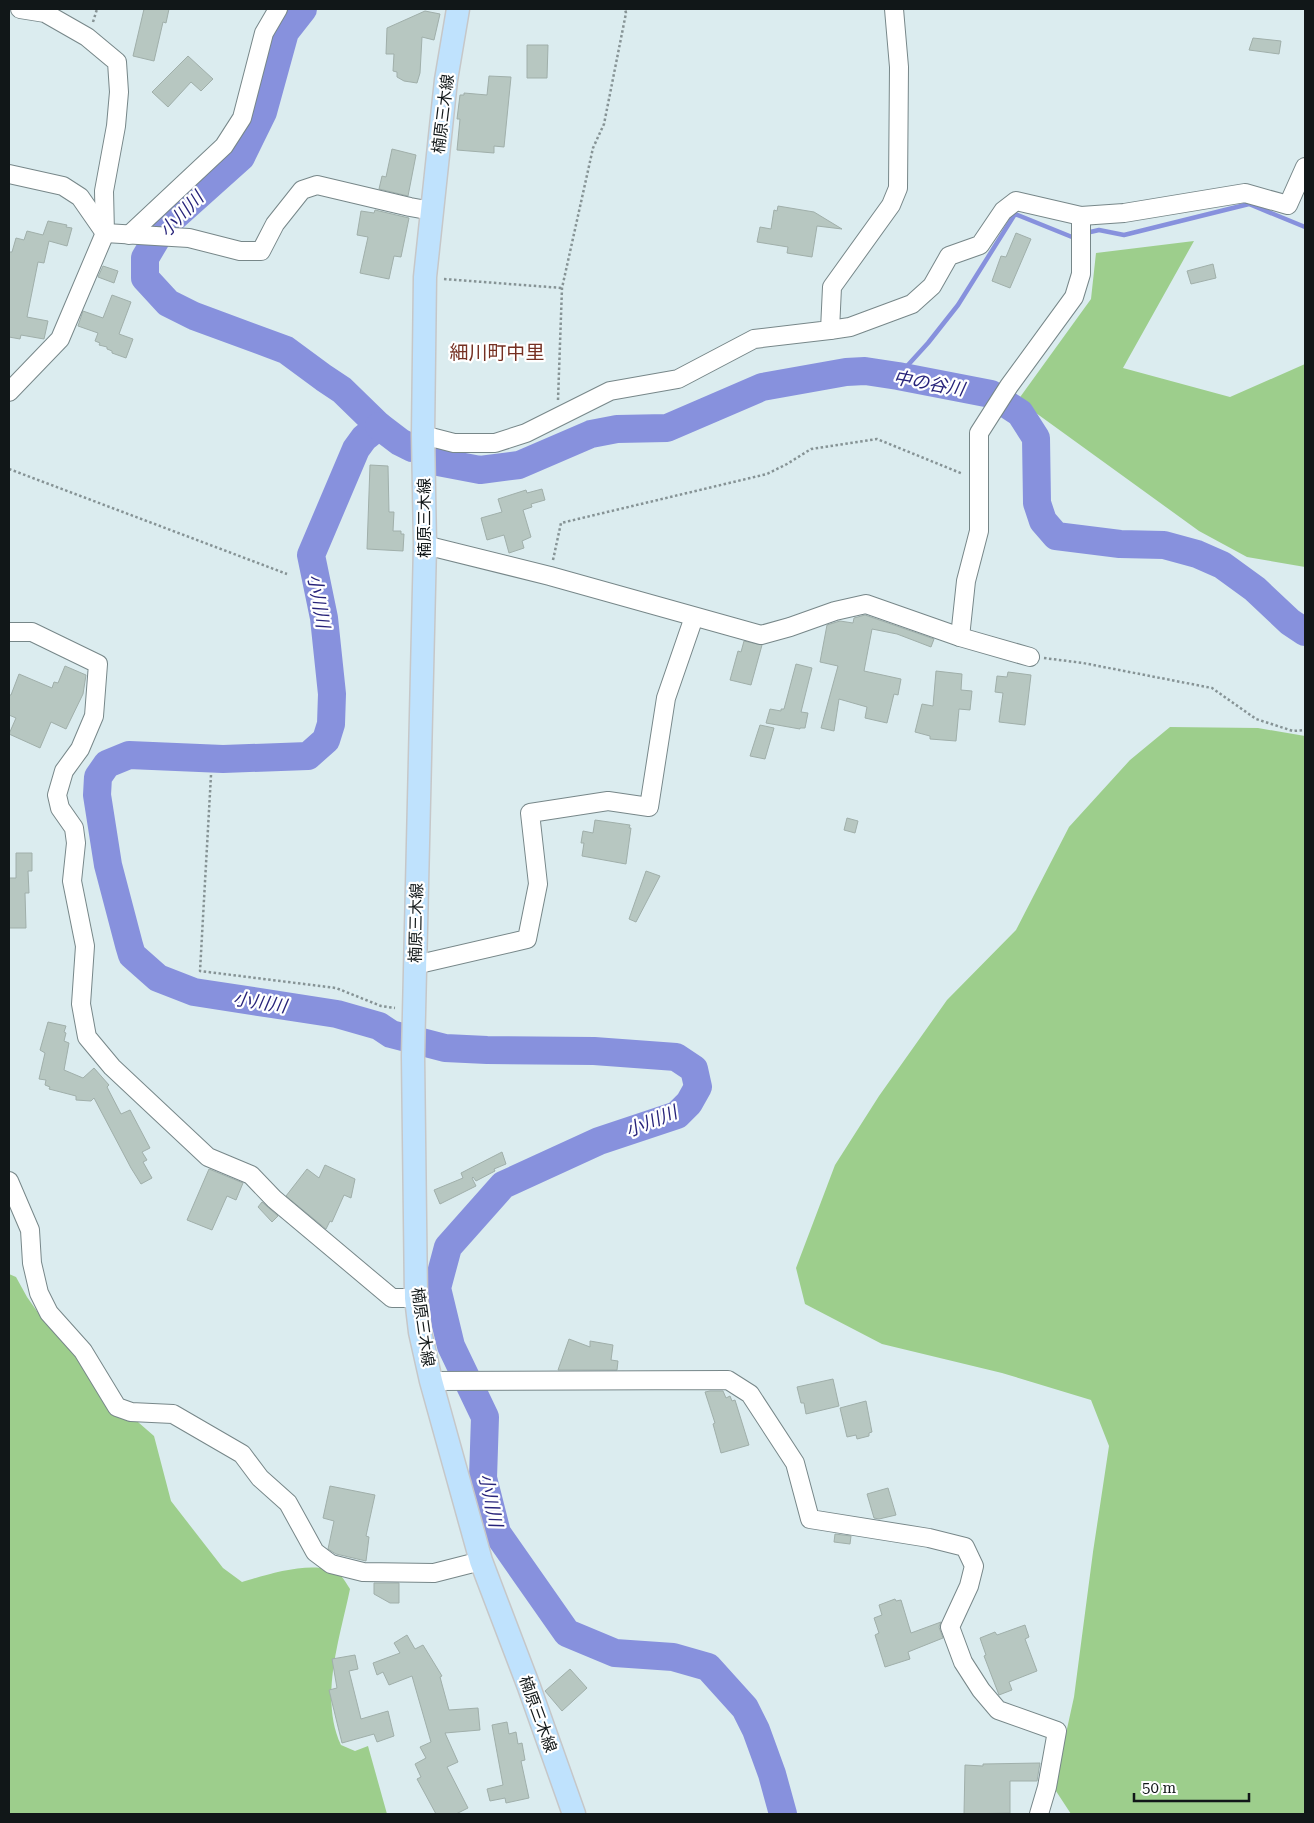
<svg xmlns="http://www.w3.org/2000/svg" width="1314" height="1823" viewBox="0 0 1314 1823" font-family="'Roboto Serif','Noto Sans JP',serif">
  <style>
    .green { fill: #9dce8c }
    .lines { fill: none; stroke-linecap: round; stroke-linejoin: round }
    .stream { stroke: #8791dd; stroke-width: 4.5 }
    .river { stroke: #8791dd; stroke-width: 28 }
    .building { fill: #b7c7c1; stroke: #a0afaa }
    .minor-casing { stroke: #778789; stroke-width: 20 }
    .major-casing { stroke: #c6c7c8; stroke-width: 25 }
    .path { stroke: #869395; stroke-width: 2.5; stroke-dasharray: 2.5 2.5; stroke-linecap: butt }
    .minor { stroke: #fff; stroke-width: 18 }
    .major { stroke: #bfe2fd; stroke-width: 22 }
    .labels { text-anchor: middle; dominant-baseline: central; stroke-width: 4.5; stroke-linejoin: round; paint-order: stroke }
    .street-label { font-size: 16px; fill: #111718; stroke: #fff }
    .water-label { font-size: 18px; font-style: italic; fill: #27237a; stroke: #fff }
    .quarter-label { font-size: 19px; fill: #753022; stroke: #fff }
  </style>
  <rect width="100%" height="100%" fill="#dbecef"/>
  <g class="green">
    <polygon points="1194,241 1123,368 1230,397 1305,364 1305,567 1247,557 1199,531 1018,400 1091,299 1096,253"/>
    <polygon points="1170,727 1258,728 1305,736 1305,1814 1071,1814 1054,1788 1074,1697 1093,1552 1109,1446 1091,1400 1002,1373 882,1344 805,1304 796,1268 835,1165 879,1096 947,1000 1016,930 1069,827 1130,760"/>
    <path d="M9,1274L16,1277L27,1297L46,1324L74,1343L115,1402L154,1436L171,1501L223,1568L242,1582C266,1575 320,1557 341,1576C345,1580 347,1585 350,1589C340,1638 319,1698 341,1745L355,1751L368,1746L387,1814H9Z"/>
  </g>
  <g class="lines">
    <g class="stream">
      <polyline points="1086,233 1099,230 1124,235 1249,204 1305,227"/>
      <polyline points="898,376 928,343 958,305 1015,214 1072,237 1076,236"/>
    </g>
    <g class="river">
      <polyline points="303,9 285,32 263,112 241,157 164,226 145,258 145,278 168,303 194,316 286,350 324,378 342,390 379,426 364,438 356,449 311,555 324,618 332,694 331,724 326,740 308,756 223,759 129,755 107,764 98,777 97,795 108,865 129,945 132,955 158,978 194,992 337,1014 379,1026 391,1034 445,1048 487,1050 594,1051 676,1057 694,1069 698,1087 689,1103 677,1115 599,1141 503,1185 448,1247 437,1288 451,1346 485,1417 483,1478 497,1533 567,1633 615,1653 673,1657 708,1667 745,1708 756,1730 772,1774 783,1814"/>
      <polyline points="379,426 400,442 412,448"/>
      <polyline points="438,462 480,470 519,465 591,434 617,429 667,428 762,387 846,372 865,371 898,376 991,394 1020,413 1036,438 1037,503 1043,521 1056,536 1120,544 1164,545 1197,554 1222,565 1255,589 1290,622 1305,632"/>
    </g>
  </g>
  <g class="building">
    <polygon points="144,9 169,9 166,23 163,22 154,61 133,56"/>
    <polygon points="425,11 440,14 434,40 422,37 420,73 417,83 404,81 397,77 397,72 393,71 394,54 386,54 387,28"/>
    <polygon points="1253,38 1281,41 1279,54 1249,50"/>
    <polygon points="527,45 548,45 547,78 527,78"/>
    <polygon points="188,56 213,79 201,91 191,82 168,107 152,92"/>
    <polygon points="489,76 511,77 504,147 494,146 494,153 457,150 460,119 457,119 460,95 464,95 464,93 487,95"/>
    <polygon points="392,149 416,155 408,196 379,189 382,176 386,177"/>
    <polygon points="778,206 814,212 842,229 817,226 812,257 787,253 788,247 757,242 760,227 771,229 774,210 777,211"/>
    <polygon points="375,210 409,218 401,257 394,256 389,279 360,273 368,237 357,235 361,211 374,213"/>
    <polygon points="48,221 67,225 66,227 72,228 67,246 49,241 44,263 38,262 27,317 48,321 44,339 21,335 20,339 9,337 9,252 12,252 16,238 24,240 27,231 43,235"/>
    <polygon points="1016,233 1031,239 1010,288 992,281 1001,256 1006,257"/>
    <polygon points="1213,264 1216,278 1191,284 1187,271"/>
    <polygon points="103,266 118,271 114,283 98,277"/>
    <polygon points="112,295 131,302 119,334 133,339 126,358 112,353 112,351 107,349 107,347 99,345 100,343 95,341 98,333 78,326 83,311 103,318"/>
    <polygon points="370,465 388,466 389,512 394,512 393,531 401,531 401,534 404,534 403,551 367,549"/>
    <polygon points="542,489 545,500 531,504 532,507 523,510 531,537 522,541 524,548 509,553 504,535 487,540 481,518 502,512 498,499 526,490 527,493"/>
    <polygon points="865,615 934,639 931,647 897,634 872,629 864,671 901,679 898,695 894,694 887,723 865,718 867,707 839,699 834,731 821,728 838,666 820,662 827,625 840,621 853,623 854,618"/>
    <polygon points="744,641 762,645 751,685 730,680 738,651 741,652"/>
    <polygon points="796,664 812,668 801,712 808,713 805,728 800,728 800,729 766,723 770,709 781,711 781,709 784,709"/>
    <polygon points="65,666 86,675 83,694 66,729 51,722 40,748 9,734 16,718 9,715 9,695 11,695 19,674 52,688 54,682 58,683"/>
    <polygon points="936,671 962,674 961,690 972,691 970,710 959,709 956,741 930,739 930,736 915,732 922,704 933,706"/>
    <polygon points="1008,672 1031,675 1025,725 999,722 1003,693 995,692 997,676 1007,677"/>
    <polygon points="760,725 774,728 765,759 750,756"/>
    <polygon points="847,818 858,821 855,833 844,830"/>
    <polygon points="595,820 630,825 629,828 631,828 626,864 582,856 584,843 581,843 583,831 593,833"/>
    <polygon points="16,853 32,853 32,871 28,871 29,893 25,893 26,928 9,928 9,878 16,878"/>
    <polygon points="646,871 660,876 636,922 629,919"/>
    <polygon points="48,1022 66,1026 64,1032 66,1033 64,1041 69,1043 64,1070 83,1078 94,1068 109,1085 107,1087 121,1114 130,1110 150,1148 142,1152 147,1160 143,1162 152,1178 141,1184 131,1168 94,1098 91,1101 76,1100 76,1096 49,1089 50,1087 45,1085 46,1080 39,1079 45,1053 40,1050"/>
    <polygon points="502,1152 506,1164 494,1169 495,1171 476,1181 473,1177 472,1178 476,1186 440,1204 434,1190 463,1178 461,1173"/>
    <polygon points="325,1165 355,1179 351,1198 344,1195 332,1222 330,1221 326,1229 286,1196 307,1169 319,1178"/>
    <polygon points="209,1169 243,1183 236,1200 227,1196 212,1230 187,1220"/>
    <polygon points="262,1202 278,1216 272,1222 258,1207"/>
    <polygon points="569,1339 590,1347 590,1341 613,1345 611,1360 618,1361 617,1370 558,1370"/>
    <polygon points="833,1379 839,1406 806,1414 804,1403 801,1403 797,1387"/>
    <polygon points="710,1391 723,1391 726,1398 730,1396 732,1401 735,1400 749,1445 721,1453 713,1424 715,1423 705,1392"/>
    <polygon points="866,1401 872,1432 869,1433 869,1436 857,1439 856,1435 847,1437 840,1408"/>
    <polygon points="330,1486 375,1495 366,1536 369,1537 366,1561 336,1554 328,1549 334,1521 323,1518"/>
    <polygon points="888,1488 896,1515 879,1519 874,1518 867,1494"/>
    <polygon points="835,1534 851,1536 850,1544 834,1542"/>
    <polygon points="374,1583 399,1583 399,1603 390,1603 374,1594"/>
    <polygon points="895,1599 896,1601 901,1600 911,1633 941,1622 939,1627 943,1638 908,1652 910,1659 885,1667 875,1635 879,1633 874,1618 882,1615 879,1605"/>
    <polygon points="1025,1625 1029,1637 1025,1639 1037,1671 1009,1682 1012,1690 999,1695 984,1656 986,1655 980,1638 995,1632 997,1635"/>
    <polygon points="407,1635 415,1649 423,1645 442,1676 440,1677 449,1710 478,1708 480,1730 445,1733 458,1762 447,1767 468,1808 456,1814 436,1814 417,1779 421,1777 415,1764 426,1758 420,1747 431,1742 412,1676 389,1685 383,1672 377,1675 373,1663 400,1653 394,1643"/>
    <polygon points="355,1655 358,1669 349,1671 361,1719 388,1711 394,1736 377,1742 374,1734 342,1743 329,1690 337,1688 332,1659"/>
    <polygon points="570,1669 587,1688 562,1711 545,1691"/>
    <polygon points="507,1722 509,1734 516,1732 518,1744 522,1743 525,1760 521,1761 529,1798 506,1803 505,1798 490,1801 487,1789 503,1785 492,1725"/>
    <polygon points="1040,1763 1037,1781 1010,1781 1010,1813 964,1814 965,1765 983,1766 983,1764"/>
  </g>
  <g class="lines">
    <defs>
      <g id="minor">
        <polyline points="9,174 63,186 80,197 105,233 189,238 240,251 261,251 275,224 302,190 317,185 410,207 432,211"/>
        <polyline points="129,235 224,146 242,118 264,33 278,9"/>
        <polyline points="830,330 850,327 912,304 932,286 949,256 980,245 1003,211 1016,201 1081,216 1124,213 1245,193 1288,205 1305,167"/>
        <polyline points="9,392 60,339 105,233 104,191 116,126 119,92 117,62 87,37 45,13 20,9"/>
        <polyline points="423,435 454,443 495,443 526,433 610,391 678,379 754,339 830,330 832,287 891,205 898,188 899,67 894,9"/>
        <polyline points="425,545 550,576 761,635 790,627 835,611 866,604 960,637 1030,657"/>
        <polyline points="9,632 32,632 98,664 94,716 80,749 64,771 57,795 60,808 74,828 76,843 72,881 85,946 81,1004 87,1037 112,1067 208,1157 251,1175 274,1199 392,1298 416,1298"/>
        <polyline points="960,637 966,581 979,531 979,433 1009,386 1074,297 1081,274 1081,216"/>
        <polyline points="415,965 527,939 538,884 530,813 608,801 649,807 666,698 694,617"/>
        <polyline points="9,1181 30,1230 32,1263 39,1293 49,1313 83,1351 117,1407 131,1412 173,1414 242,1454 260,1478 288,1503 315,1552 331,1564 363,1572 434,1573 481,1561"/>
        <polyline points="431,1381 728,1380 750,1394 795,1463 810,1519 929,1538 965,1547 974,1566 969,1586 950,1627 963,1662 981,1690 998,1710 1057,1731 1047,1787 1039,1814"/>
      </g>
      <polyline id="major" points="458,9 446,80 425,277 423,435 425,545 413,1056 416,1298 420,1332 431,1381 481,1561 529,1687 574,1814"/>
    </defs>
    <use href="#minor" class="minor-casing"/>
    <use href="#major" class="major-casing"/>
    <g class="path">
      <polyline points="93,22 97,9"/>
      <polyline points="444,279 562,288"/>
      <polyline points="558,400 562,288 593,148 604,124 626,13 625,9"/>
      <polyline points="9,469 287,574"/>
      <polyline points="553,560 561,523 767,474 787,464 811,449 877,439 963,474"/>
      <polyline points="1044,658 1083,663 1212,688 1256,719 1293,731 1305,730"/>
      <polyline points="211,775 200,971 336,988 381,1006 395,1008"/>
    </g>
    <use href="#minor" class="minor"/>
    <use href="#major" class="major"/>
  </g>
  <g class="labels">
    <g class="street-label">
      <text transform="translate(443 114) rotate(-83)">楠原三木線</text>
      <text transform="translate(424 518) rotate(-90)">楠原三木線</text>
      <text transform="translate(416 923) rotate(-89)">楠原三木線</text>
      <text transform="translate(423 1327) rotate(82)">楠原三木線</text>
      <text transform="translate(538 1714) rotate(70)">楠原三木線</text>
    </g>
    <g class="water-label">
      <text transform="translate(181 214) rotate(-46)">小川川</text>
      <text transform="translate(929 383) rotate(10)">中の谷川</text>
      <text transform="translate(319 601) rotate(80)">小川川</text>
      <text transform="translate(260 1002) rotate(9)">小川川</text>
      <text transform="translate(651 1121) rotate(-22)">小川川</text>
      <text transform="translate(491 1500) rotate(78)">小川川</text>
    </g>
    <g class="quarter-label">
      <text x="497" y="352">細川町中里</text>
    </g>
  </g>
  <rect width="1314" height="1823" fill="none" stroke="#111718" stroke-width="20"/>
  <path d="M1134 1793v8h115v-8" fill="none" stroke="#111718" stroke-width="2.5"/>
  <text x="1142" y="1793" font-size="15" fill="#111718" stroke="#ffffff" stroke-width="4" paint-order="stroke">50 m</text>
</svg>
